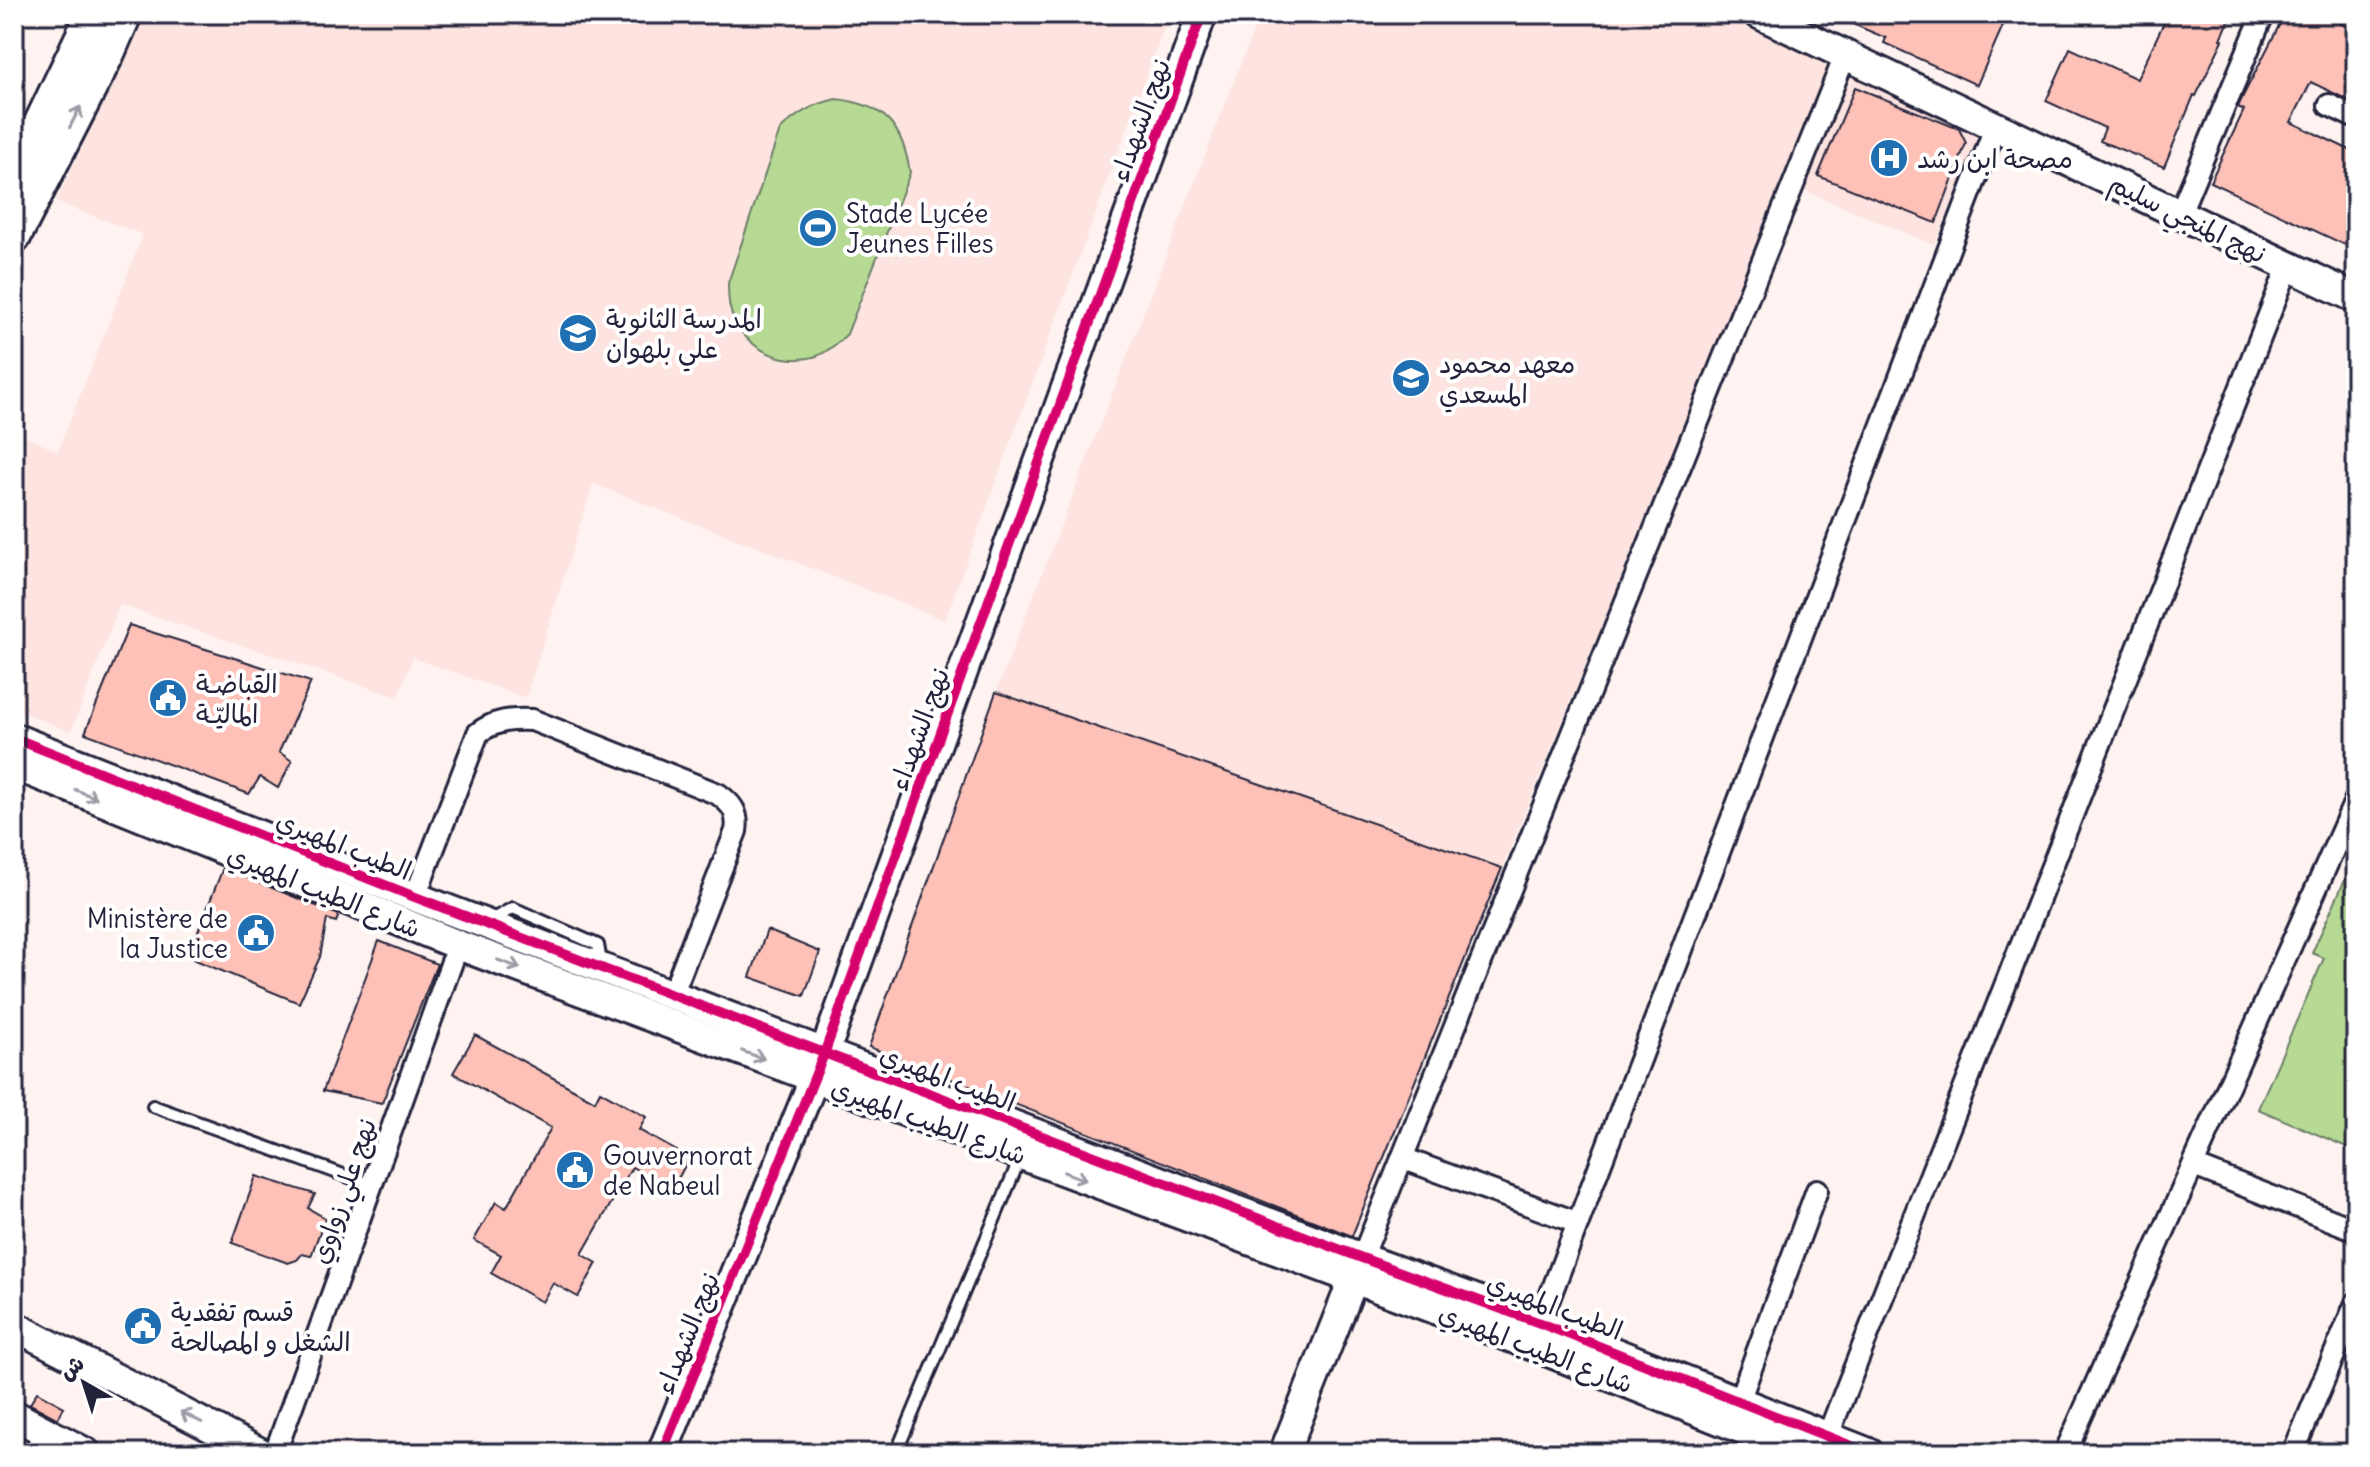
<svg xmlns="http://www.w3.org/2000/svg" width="2370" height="1467" viewBox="0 0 2370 1467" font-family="Delius,'Playpen Sans Arabic',sans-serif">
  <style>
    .built { fill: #fee4e0 }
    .green { fill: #b6da94; stroke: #6c7e68; stroke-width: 2 }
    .building { fill: #fdc1b7; stroke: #22223b; stroke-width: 2 }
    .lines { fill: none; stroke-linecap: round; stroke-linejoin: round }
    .lane-casing { stroke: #22223b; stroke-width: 16 }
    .street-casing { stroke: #22223b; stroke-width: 26 }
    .secondary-casing { stroke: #22223b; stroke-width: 34 }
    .primary-casing { stroke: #22223b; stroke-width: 38 }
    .lane { stroke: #fff; stroke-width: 10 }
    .street { stroke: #fff; stroke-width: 20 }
    .secondary { stroke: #fff; stroke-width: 28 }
    .primary { stroke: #fff; stroke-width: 32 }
    .cycleway-casing { stroke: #fff; stroke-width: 15 }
    .cycleway { stroke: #d6006c; stroke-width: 10 }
    .oneway { stroke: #9c9ca7 }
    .labels { text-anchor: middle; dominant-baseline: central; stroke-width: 8; stroke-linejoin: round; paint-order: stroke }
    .street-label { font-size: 26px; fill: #22223b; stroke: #fff }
    .poi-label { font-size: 26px; fill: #22223b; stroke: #fff; text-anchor: start }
  </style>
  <rect width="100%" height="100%" fill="#fff3f1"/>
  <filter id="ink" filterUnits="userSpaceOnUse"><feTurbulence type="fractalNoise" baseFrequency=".0125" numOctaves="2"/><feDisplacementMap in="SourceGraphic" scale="16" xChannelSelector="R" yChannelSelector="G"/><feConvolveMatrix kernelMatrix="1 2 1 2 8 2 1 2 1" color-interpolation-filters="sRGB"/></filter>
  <g filter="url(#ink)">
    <g class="built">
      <polygon points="145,14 1164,14 1169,15 945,620 593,484 526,698 413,658 398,697 120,605 71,732 14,709 14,432 58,451 143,235 56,202"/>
      <polygon points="1260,14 1716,14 1833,65 1502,868 996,692"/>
      <polygon points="1843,71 1983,130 1934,245 1794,186"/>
    </g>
    <g class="green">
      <path d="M836,99C885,104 903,126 910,173L847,334C838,343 829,351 817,356C780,368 739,345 730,308C728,300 728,291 728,283L780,130C798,113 811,105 836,99Z"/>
      <polygon points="2356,855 2356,1151 2258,1109 2324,958 2312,953"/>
    </g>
    <g class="building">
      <polygon points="1829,14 2008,14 1977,85 1884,43 1886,38"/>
      <polygon points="2168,14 2232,14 2221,39 2223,40 2196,96 2194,95 2164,167 2100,141 2105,128 2046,101 2070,48 2137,79"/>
      <polygon points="2285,14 2320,14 2356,31 2356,104 2311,82 2291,122 2356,153 2356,250 2210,182 2244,110 2238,107 2243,96"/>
      <polygon points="1855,87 1959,129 1966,143 1936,223 1818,176"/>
      <polygon points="129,625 311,682 279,752 292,761 278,788 260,777 249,794 85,733"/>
      <polygon points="996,692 1502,868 1352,1236 869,1047"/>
      <polygon points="223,868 339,915 336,922 327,919 320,957 299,1003 188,957"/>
      <polygon points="767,930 820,952 804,996 750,977"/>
      <polygon points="379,941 437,964 382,1103 323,1091"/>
      <polygon points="475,1035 595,1101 600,1091 646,1117 639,1130 689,1158 672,1190 632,1167 582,1254 597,1263 578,1297 553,1283 542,1302 491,1273 501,1255 474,1240 496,1202 506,1208 551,1128 453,1073"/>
      <polygon points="256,1176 315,1194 308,1208 325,1218 311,1256 302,1254 297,1260 288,1263 232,1243"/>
      <polygon points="37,1392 64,1407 58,1419 30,1404"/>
    </g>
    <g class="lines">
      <defs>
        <g id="lane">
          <polyline points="491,920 513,908 598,945 601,962"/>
          <polyline points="153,1106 371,1185"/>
          <polyline points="668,1443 687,1453"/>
          <polyline points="896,1453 1021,1156"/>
        </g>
        <g id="street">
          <polyline points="2329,105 2356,118"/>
          <polyline points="2180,213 2263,14"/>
          <path d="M415,897L478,733C496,720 511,719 532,720L718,794C732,804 739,813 736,831L672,995"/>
          <polyline points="1402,1158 1578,1223"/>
          <polyline points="2194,1166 2356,1230"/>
          <polyline points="1362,1258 1845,56"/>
          <polyline points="1536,1333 1996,125"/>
          <polyline points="1739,1401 1817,1190"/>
          <polyline points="34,1453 45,1432"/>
          <polyline points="275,1453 458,945"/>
          <polyline points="1821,1453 2288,267"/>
          <polyline points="2065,1453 2356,799"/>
          <polyline points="2293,1453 2356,1303"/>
        </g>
        <g id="secondary">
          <polyline points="1759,14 2356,298"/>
          <polyline points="14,738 415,897 1362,1258 1540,1323 1869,1453"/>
          <polyline points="14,765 458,945 1531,1345 1803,1453"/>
          <polyline points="14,1326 261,1453"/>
          <polyline points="14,1415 86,1453"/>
          <polyline points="662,1453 824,1054 1202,14"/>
          <polyline points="1284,1453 1360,1263"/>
        </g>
        <g id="primary">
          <polyline points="14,179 93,14"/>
          <polyline points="14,237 108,53 125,14"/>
        </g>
      </defs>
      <use href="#lane" class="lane-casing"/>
      <use href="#street" class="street-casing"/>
      <use href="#secondary" class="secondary-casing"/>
      <use href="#primary" class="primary-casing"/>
      <use href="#lane" class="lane"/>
      <use href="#street" class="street"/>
      <use href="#secondary" class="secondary"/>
      <use href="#primary" class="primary"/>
      <defs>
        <g id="cycleway">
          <polyline points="14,738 415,897 1362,1258 1540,1323 1869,1453"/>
          <polyline points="662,1453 824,1054 1202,14"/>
        </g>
      </defs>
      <use href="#cycleway" class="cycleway-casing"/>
      <use href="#cycleway" class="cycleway"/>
    </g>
    <defs><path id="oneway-shaft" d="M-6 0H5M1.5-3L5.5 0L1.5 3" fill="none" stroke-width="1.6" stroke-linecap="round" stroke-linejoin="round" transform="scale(2)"/></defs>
    <g class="oneway">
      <use href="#oneway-shaft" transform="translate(75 117) rotate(-63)"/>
      <use href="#oneway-shaft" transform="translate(86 794) rotate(22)"/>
      <use href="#oneway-shaft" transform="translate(509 964) rotate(20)"/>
      <use href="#oneway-shaft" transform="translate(753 1055) rotate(20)"/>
      <use href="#oneway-shaft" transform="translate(1075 1176) rotate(20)"/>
      <use href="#oneway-shaft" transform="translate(191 1417) rotate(-153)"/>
    </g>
  </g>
  <defs>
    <symbol id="hospital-disc" viewBox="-11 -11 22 22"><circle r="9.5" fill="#1f6fb2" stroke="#fff"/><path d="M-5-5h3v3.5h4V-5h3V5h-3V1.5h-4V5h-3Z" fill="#fff"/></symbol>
    <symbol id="stadium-disc" viewBox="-11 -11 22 22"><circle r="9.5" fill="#1f6fb2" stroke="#fff"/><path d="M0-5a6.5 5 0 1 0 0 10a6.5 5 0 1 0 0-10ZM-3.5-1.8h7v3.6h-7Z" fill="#fff"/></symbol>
    <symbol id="school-disc" viewBox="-11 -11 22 22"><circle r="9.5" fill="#1f6fb2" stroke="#fff"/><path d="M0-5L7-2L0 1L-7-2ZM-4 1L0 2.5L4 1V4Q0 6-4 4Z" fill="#fff"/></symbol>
    <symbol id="civic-disc" viewBox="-11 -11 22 22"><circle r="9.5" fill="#1f6fb2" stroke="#fff"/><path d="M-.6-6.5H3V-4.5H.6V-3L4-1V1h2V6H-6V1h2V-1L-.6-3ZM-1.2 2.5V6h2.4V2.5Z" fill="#fff"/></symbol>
  </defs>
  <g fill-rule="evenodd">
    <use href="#hospital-disc" x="1867" y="136" width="44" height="44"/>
    <use href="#stadium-disc" x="796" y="206" width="44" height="44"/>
    <use href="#school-disc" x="556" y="311" width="44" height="44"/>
    <use href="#school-disc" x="1389" y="356" width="44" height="44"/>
    <use href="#civic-disc" x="146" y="676" width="44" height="44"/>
    <use href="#civic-disc" x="234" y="911" width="44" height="44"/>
    <use href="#civic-disc" x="553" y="1148" width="44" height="44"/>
    <use href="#civic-disc" x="121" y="1304" width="44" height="44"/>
  </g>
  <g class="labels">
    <g class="street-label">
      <text transform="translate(1140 120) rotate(-70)">نهج الشهداء</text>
      <text transform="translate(2188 218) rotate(26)">نهج المنجي سليم</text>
      <text transform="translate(919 729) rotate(-70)">نهج الشهداء</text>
      <text transform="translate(344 845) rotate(22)">الطيب المهيري</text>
      <text transform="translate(324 891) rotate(22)">شارع الطيب المهيري</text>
      <text transform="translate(948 1078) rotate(21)">الطيب المهيري</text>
      <text transform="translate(929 1121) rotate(20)">شارع الطيب المهيري</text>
      <text transform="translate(343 1191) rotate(-71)">نهج علي زواوي</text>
      <text transform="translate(1555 1306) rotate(21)">الطيب المهيري</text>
      <text transform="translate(687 1333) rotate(-68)">نهج الشهداء</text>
      <text transform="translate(1536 1348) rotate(21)">شارع الطيب المهيري</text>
    </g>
    <g class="poi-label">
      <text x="1917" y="158">مصحة ابن رشد</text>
      <text x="846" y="213">Stade Lycée<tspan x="846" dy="30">Jeunes Filles</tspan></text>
      <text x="606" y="318">المدرسة الثانوية<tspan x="606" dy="30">علي بلهوان</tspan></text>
      <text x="1439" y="363">معهد محمود<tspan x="1439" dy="30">المسعدي</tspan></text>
      <text x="196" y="683">القباضـة<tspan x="196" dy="30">الماليّـة</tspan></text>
      <text x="228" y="918" text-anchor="end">Ministère de<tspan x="228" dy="30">la Justice</tspan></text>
      <text x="603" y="1155">Gouvernorat<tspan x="603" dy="30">de Nabeul</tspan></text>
      <text x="171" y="1311">قسم تفقدية<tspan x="171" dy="30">الشغل و المصالحة</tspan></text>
    </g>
  </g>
  <rect width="2370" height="1467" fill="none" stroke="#fff" stroke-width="48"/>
  <rect x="24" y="24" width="2322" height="1419" fill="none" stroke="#22223b" stroke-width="3" filter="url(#ink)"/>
  <g transform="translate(84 1383) rotate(321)" stroke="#ffffff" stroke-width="6" paint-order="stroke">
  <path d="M0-6L14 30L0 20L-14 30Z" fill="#22223b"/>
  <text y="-12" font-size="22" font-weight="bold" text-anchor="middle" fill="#22223b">ش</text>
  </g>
</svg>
